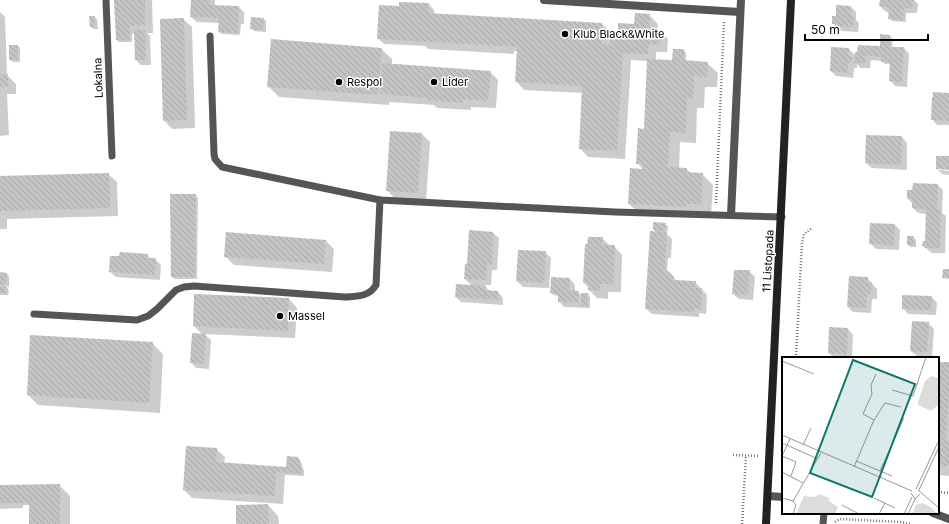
<svg xmlns="http://www.w3.org/2000/svg" width="949" height="524" viewBox="0 0 949 524" font-family="Inter,sans-serif">
  <style>
    .shadow { fill: #0003 }
    .building { fill: url(#building-back-hatch) }
    .lines { fill: none; stroke-linecap: round; stroke-linejoin: round }
    .path { stroke: #777; stroke-width: 2.5; stroke-dasharray: 1 2; stroke-linecap: butt }
    .lane { stroke: #555; stroke-width: 7 }
    .street { stroke: #555; stroke-width: 8 }
    .secondary { stroke: #222; stroke-width: 8 }
    .poi-dot { fill: #000; stroke: #fff; stroke-width: 1.5 }
    .labels { text-anchor: middle; dominant-baseline: central; stroke-width: 3; stroke-linejoin: round; paint-order: stroke }
    .poi-label { font-size: 11px; fill: #000; stroke: #fff; text-anchor: start }
    .street-label { font-size: 11px; fill: #000; stroke: #fff }
    .inset-road { fill: none; stroke: #999; stroke-width: 1 }
    .view { fill: #0f766e; fill-opacity: 0.15; stroke: #0f766e; stroke-width: 2 }
    .inset-edge { fill: none; stroke: #000; stroke-width: 2 }
  </style>
  <defs>
    <pattern id="building-back-hatch" width="6" height="6" patternUnits="userSpaceOnUse"><rect width="6" height="6" fill="#c4c4c4"/><path d="M-1 5l2 2M0 0l6 6M5-1l2 2" fill="none" stroke="#a7a7a7"/></pattern>
  </defs>
  <rect width="100%" height="100%" fill="#fff"/>
  <g class="shadow">
    <polygon points="115,0 152,0 153,33 147,33 150,36 151,65 141,65 136,60 135,33 132,34 132,42 119,42 117,40"/>
    <polygon points="192,0 215,0 215,6 239,7 244,12 244,24 241,24 240,35 222,34 219,32 220,23 197,22 191,17"/>
    <polygon points="881,0 914,0 918,4 917,13 906,13 906,22 892,21 889,18 889,12 886,12 880,6"/>
    <polygon points="429,4 434,10 434,15 602,24 610,32 610,38 619,38 649,15 658,24 657,31 660,31 668,39 667,52 656,52 656,60 675,61 684,50 686,53 686,62 707,63 718,73 717,87 705,87 704,108 697,108 696,143 680,142 679,169 687,169 691,174 702,174 713,185 711,215 640,214 629,204 644,170 638,164 645,130 648,61 631,60 625,159 588,157 580,148 583,93 524,90 516,81 517,51 514,51 514,54 428,49 425,46 384,44 378,38 400,7"/>
    <polygon points="851,7 856,12 856,20 859,23 858,32 842,31 833,23 837,17"/>
    <polygon points="0,12 5,17 7,75 16,84 16,94 7,94 9,135 0,136"/>
    <polygon points="94,17 97,19 98,29 93,29 91,26"/>
    <polygon points="183,19 192,27 195,128 172,129 164,120"/>
    <polygon points="264,19 266,21 266,32 254,31 252,29"/>
    <polygon points="890,36 893,39 892,48 904,48 909,54 907,87 895,86 890,80 891,64 885,64 882,61 871,60 870,68 860,68 857,64 857,68 854,68 853,78 836,76 831,71 849,49 855,55 882,47"/>
    <polygon points="18,46 20,48 20,62 13,62 10,60"/>
    <polygon points="381,49 392,59 392,64 490,72 498,80 496,108 471,107 471,110 437,108 434,105 389,102 389,105 279,97 268,86"/>
    <polygon points="949,94 949,125 937,125 932,119"/>
    <polygon points="391,132 422,134 430,142 426,201 395,199 387,190"/>
    <polygon points="902,137 907,143 907,170 872,168 866,163"/>
    <polygon points="938,170 949,171 949,175 942,174"/>
    <polygon points="108,174 117,182 118,216 7,219 7,229 0,229 0,177"/>
    <polygon points="938,185 943,190 942,213 946,216 945,253 932,253 923,246 926,242 927,214 918,213 913,208 913,204 908,199"/>
    <polygon points="195,195 198,198 197,279 175,279 172,277"/>
    <polygon points="665,224 668,226 667,234 672,239 671,258 668,258 667,272 677,281 695,282 707,295 706,314 699,313 699,317 652,314 646,309 657,233 654,230"/>
    <polygon points="895,225 900,230 899,250 876,249 870,243"/>
    <polygon points="470,231 493,233 499,238 497,270 492,270 491,285 484,285 490,292 498,292 503,298 503,305 461,302 456,297 472,286 465,279 468,265"/>
    <polygon points="913,237 916,240 916,247 911,247 908,245"/>
    <polygon points="602,238 610,246 614,246 622,255 621,292 608,292 608,299 597,298 589,290 589,288 584,283"/>
    <polygon points="326,241 334,249 332,272 234,265 226,257"/>
    <polygon points="545,252 551,258 549,288 523,287 517,281"/>
    <polygon points="147,255 151,259 155,259 161,265 160,280 116,277 110,272"/>
    <polygon points="749,271 755,277 753,300 739,299 733,294"/>
    <polygon points="0,273 7,274 9,276 9,287 5,286 9,290 8,295 0,295"/>
    <polygon points="867,278 877,289 877,299 872,299 871,313 853,312 848,307"/>
    <polygon points="570,279 575,285 575,292 578,292 582,296 588,294 590,297 590,308 564,307 559,301 559,296 554,295 551,293"/>
    <polygon points="932,297 937,303 936,315 908,314 903,308"/>
    <polygon points="289,299 297,308 295,338 204,334 211,340 209,369 196,368 191,362 203,335 194,326"/>
    <polygon points="928,323 934,329 932,357 917,356 911,351"/>
    <polygon points="848,329 853,335 852,358 834,358 829,353"/>
    <polygon points="152,343 163,354 160,413 38,405 28,395"/>
    <polygon points="938,363 949,363 949,476 938,475"/>
    <polygon points="216,449 225,457 224,464 287,468 298,458 300,460 304,471 304,476 285,475 283,504 192,498 184,490"/>
    <polygon points="59,485 70,496 70,524 30,524 30,505 23,505 23,508 0,509 0,486"/>
    <polygon points="268,505 278,516 279,524 237,524"/>
  </g>
  <g class="building">
    <polygon points="114,0 145,0 145,25 130,26 130,40 116,40"/>
    <polygon points="191,0 210,0 210,5 239,6 238,33 218,32 219,18 190,17"/>
    <polygon points="880,0 913,0 912,8 904,8 903,20 888,19 889,7 879,6"/>
    <polygon points="399,2 429,3 428,13 602,23 601,44 610,45 611,37 618,37 618,23 634,24 635,13 650,14 649,30 660,30 659,45 649,44 648,54 623,53 617,151 579,149 582,86 515,82 517,47 377,39 379,5 399,6"/>
    <polygon points="836,5 851,6 851,16 854,16 853,27 835,26 835,24 832,24 832,16 836,16"/>
    <polygon points="89,16 95,16 95,27 90,27"/>
    <polygon points="251,17 264,18 263,30 250,29"/>
    <polygon points="184,18 187,120 163,121 160,19"/>
    <polygon points="134,30 145,30 146,60 135,60"/>
    <polygon points="880,34 890,35 890,47 904,47 902,82 889,81 890,62 881,62 881,57 866,55 865,63 854,63 855,52 857,52 858,45 880,46"/>
    <polygon points="271,39 382,48 378,95 267,87"/>
    <rect x="9" y="45" width="9" height="15"/>
    <polygon points="831,47 849,48 849,56 852,56 852,63 848,63 848,73 830,71"/>
    <polygon points="673,49 684,49 684,60 708,62 707,77 694,76 693,98 687,98 686,133 670,132 668,167 687,168 687,172 703,173 701,204 686,204 686,207 628,204 630,168 642,169 643,164 636,164 638,128 644,129 647,59 672,60"/>
    <polygon points="382,63 491,71 488,101 463,99 463,103 428,100 428,98 380,94"/>
    <polygon points="8,74 8,86 0,87 0,75"/>
    <polygon points="933,92 949,93 949,121 931,120 932,97 933,97"/>
    <polygon points="390,131 422,133 418,193 386,191"/>
    <polygon points="866,135 902,136 901,165 865,163"/>
    <polygon points="936,156 949,156 949,170 936,169"/>
    <polygon points="109,173 110,208 0,211 0,176"/>
    <polygon points="913,183 938,184 937,210 941,210 940,248 925,248 925,246 922,246 923,241 925,241 926,209 912,208 912,199 907,199 907,190 912,190"/>
    <polygon points="170,194 196,194 195,277 171,277"/>
    <polygon points="653,222 666,223 665,231 653,230"/>
    <polygon points="870,223 895,224 894,245 869,244"/>
    <polygon points="469,230 493,232 492,265 487,265 486,280 464,279 465,264 467,264"/>
    <polygon points="650,231 667,232 665,270 668,271 674,277 674,280 696,281 695,288 702,288 701,309 694,308 694,312 645,309"/>
    <polygon points="226,232 326,240 324,264 224,257"/>
    <rect x="907" y="236" width="7" height="9"/>
    <polygon points="588,237 603,237 602,245 615,245 613,284 600,284 600,291 588,290 588,283 583,283 585,244 587,244"/>
    <polygon points="518,250 546,251 544,283 516,281"/>
    <polygon points="120,252 148,254 148,258 156,258 155,275 109,272 110,256 119,256"/>
    <polygon points="943,269 949,269 949,279 942,278"/>
    <polygon points="734,270 750,270 748,295 732,294"/>
    <polygon points="0,272 7,273 6,285 0,284"/>
    <polygon points="849,276 868,277 868,282 872,283 871,294 867,294 866,308 847,307"/>
    <polygon points="551,277 570,278 569,290 579,291 578,303 558,302 558,294 550,293"/>
    <polygon points="456,284 486,286 485,290 498,291 498,300 455,297"/>
    <polygon points="0,286 7,287 6,293 0,293"/>
    <rect x="581" y="293" width="7" height="13"/>
    <polygon points="194,294 289,298 288,331 193,326"/>
    <polygon points="902,295 932,296 931,310 902,309"/>
    <polygon points="912,321 929,322 927,352 910,351"/>
    <polygon points="829,327 848,328 847,354 828,353"/>
    <polygon points="192,333 206,334 204,364 190,363"/>
    <polygon points="30,335 153,342 149,403 27,395"/>
    <polygon points="938,362 949,362 949,393 946,440 949,440 949,466 938,466"/>
    <polygon points="186,446 217,448 216,462 286,467 287,456 298,457 302,468 301,474 276,472 275,496 183,490"/>
    <polygon points="60,484 60,524 29,524 29,503 0,503 0,485"/>
    <polygon points="268,504 269,524 236,524 236,505"/>
  </g>
  <g class="lines">
    <g class="path">
      <polyline points="716,203 724,22"/>
      <polyline points="796,358 802,243 804,234 812,228"/>
      <polyline points="733,455 759,456"/>
      <polyline points="938,492 949,493"/>
      <polyline points="835,522 840,519 901,522 910,524"/>
      <polyline points="742,524 746,456"/>
    </g>
    <g class="lane">
      <polyline points="106,0 112,156"/>
      <polyline points="210,36 214,154 215,159 222,167 380,200 615,212 782,217"/>
      <path d="M34,314L137,320L148,316L157,309L176,290L184,287L194,286L345,297C357,296 369,297 376,285L380,200"/>
      <polyline points="823,524 824,513"/>
    </g>
    <g class="street">
      <polyline points="544,0 740,12"/>
      <polyline points="731,215 741,0"/>
      <polyline points="768,496 783,497"/>
      <polyline points="933,513 949,519"/>
    </g>
    <polyline class="secondary" points="766,524 791,0"/>
  </g>
  <g class="poi-dot">
    <circle cx="565" cy="34" r="4"/>
    <circle cx="339" cy="82" r="4"/>
    <circle cx="434" cy="82" r="4"/>
    <circle cx="280" cy="316" r="4"/>
  </g>
  <g class="labels">
    <g class="poi-label">
      <text x="573" y="34">Klub Black&amp;White</text>
      <text x="347" y="82">Respol</text>
      <text x="442" y="82">Lider</text>
      <text x="288" y="316">Massel</text>
    </g>
    <g class="street-label">
      <text transform="translate(98 78) rotate(-92)">Lokalna</text>
      <text transform="translate(768 261) rotate(-87)">11 Listopada</text>
    </g>
  </g>
  <g transform="translate(782 357)">
    <rect width="157" height="157" fill="#fff"/>
    <path d="M37,137L47,141V144L56,150L53,157H14L22,139L33,140ZM140,146L147,149L156,157H130L134,148Z" fill="#dcdcdc"/>
    <path d="M150,19L157,22V47L149,54L136,48V45L143,24Z" fill="#dcdcdc"/>
    <path class="inset-road" d="M0,4L32,17M110,33L131,39L144,0M92,63L81,57L90,37L89,28L94,17M0,78L130,134M0,86L36,102M21,88L29,71M0,99L14,105L9,119M0,99L8,82M74,104L110,119M72,110L92,63L103,46L119,50M98,114L122,61M0,115L21,126M134,132L157,83M136,133L157,151M137,133L157,90M129,136L133,142L138,137M0,141L11,144L14,148L11,157M92,141L113,151M11,144L39,96M60,148L77,157M97,157L103,146M122,157L130,140M126,157L133,142"/>
    <path class="view" d="M71,3L133,27L90,140L28,116Z"/>
    <rect width="157" height="157" class="inset-edge"/>
  </g>
  <path d="M805 34v6h123v-6" fill="none" stroke="#000000" stroke-width="2"/>
  <text x="811" y="34" font-size="12" fill="#000000" stroke="#ffffff" stroke-width="3" paint-order="stroke">50 m</text>
</svg>
